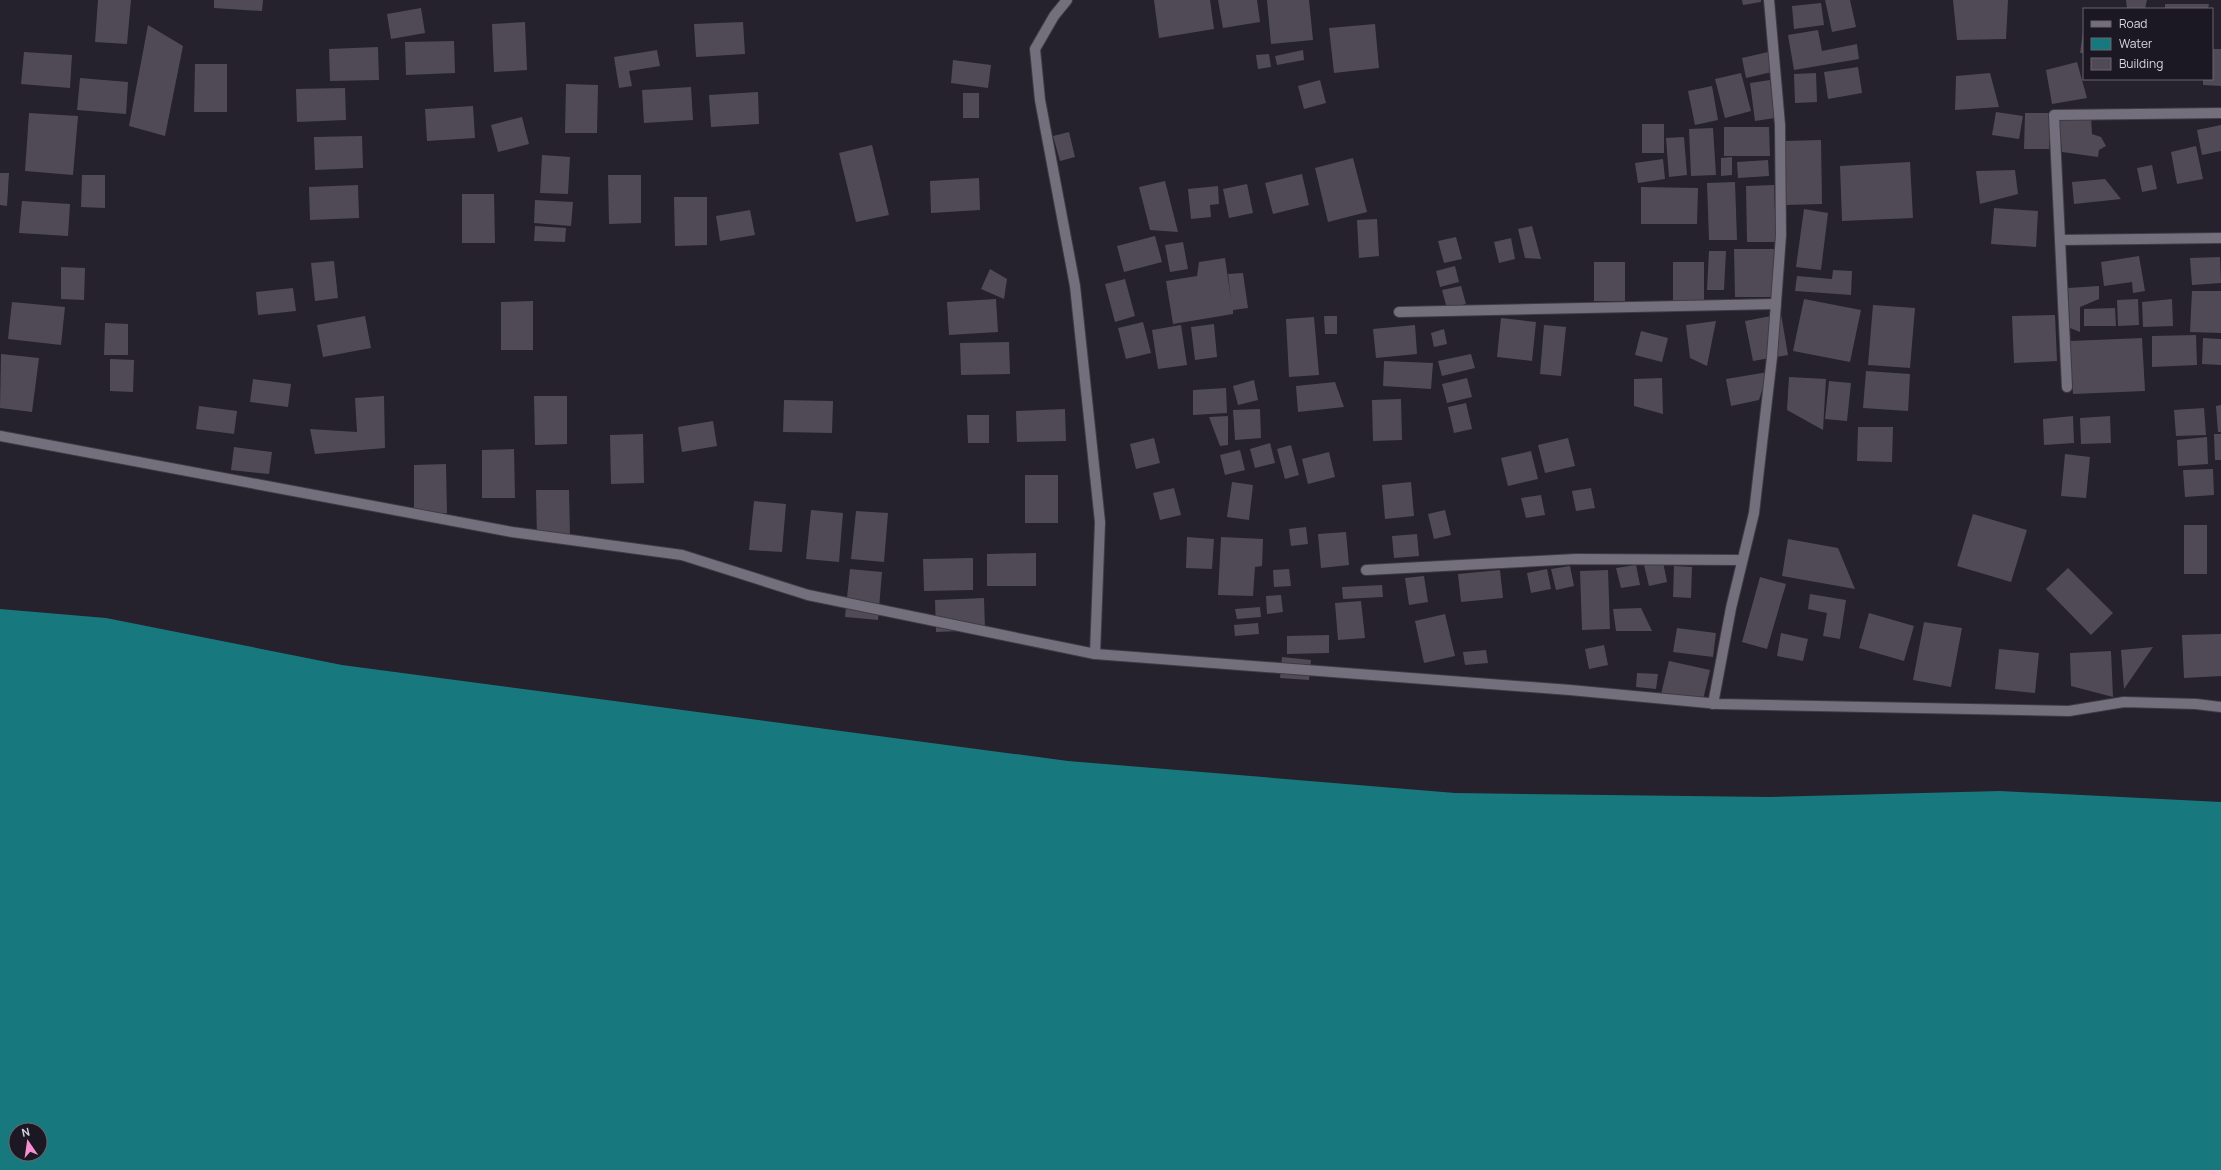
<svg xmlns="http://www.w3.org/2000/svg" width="2221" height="1170" viewBox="0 0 2221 1170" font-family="Manrope,sans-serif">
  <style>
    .water { fill: #17797e; fill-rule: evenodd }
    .building { fill: #504a56 }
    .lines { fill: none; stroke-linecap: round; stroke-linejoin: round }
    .minor-casing { stroke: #3f3c45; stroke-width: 12 }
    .minor { stroke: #746f7d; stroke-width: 10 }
  </style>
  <rect width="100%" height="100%" fill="#25212d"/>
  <path class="water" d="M0,609L106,618L342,665L1068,761L1455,793L1769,797L2000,791L2221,802V1170H0ZM16,1130H40V1154H16Z"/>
  <g class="building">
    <polygon points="98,0 131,0 127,44 95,42"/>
    <polygon points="214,0 263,0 262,11 214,8"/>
    <polygon points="1154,0 1210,0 1214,29 1159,38"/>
    <polygon points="1218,0 1257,0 1260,22 1223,28"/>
    <polygon points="1267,0 1309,0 1313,40 1271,44"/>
    <polygon points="1742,0 1761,0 1761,2 1743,5"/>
    <polygon points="1825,0 1850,0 1856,27 1832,32"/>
    <polygon points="1953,0 2008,0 2006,39 1957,40"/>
    <polygon points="2126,0 2147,0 2145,9 2127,9"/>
    <polygon points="1821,3 1824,25 1794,29 1792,6"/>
    <polygon points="2165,4 2209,4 2208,9 2165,9"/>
    <polygon points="421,8 425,33 391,39 387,14"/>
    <polygon points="525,22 527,70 494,72 492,24"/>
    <polygon points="743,22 745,54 696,57 694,24"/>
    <polygon points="1375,24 1379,68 1334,73 1329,28"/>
    <polygon points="148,25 183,46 165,136 129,126"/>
    <polygon points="1818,30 1822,51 1857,44 1859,59 1794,70 1788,35"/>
    <polygon points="2083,31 2084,31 2084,53 2080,53"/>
    <polygon points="454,41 455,73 406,75 405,42"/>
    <polygon points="378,47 379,80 330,81 329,49"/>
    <polygon points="2212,49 2221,49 2221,86 2203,85 2203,79 2212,79"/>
    <polygon points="657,50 660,66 629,71 632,86 619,88 614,57"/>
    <polygon points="1303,50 1304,60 1277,65 1275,56"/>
    <polygon points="24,52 72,55 70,88 21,84"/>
    <polygon points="1768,52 1772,72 1746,78 1742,58"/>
    <polygon points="1269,54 1271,67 1258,69 1256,55"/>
    <polygon points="953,60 991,65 988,88 951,83"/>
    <polygon points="2077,62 2087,98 2052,104 2046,70"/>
    <polygon points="195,64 227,64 227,112 194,112"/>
    <polygon points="1858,67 1862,93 1828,99 1824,72"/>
    <polygon points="1741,73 1751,111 1725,118 1715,79"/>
    <polygon points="1816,73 1817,102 1795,103 1794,74"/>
    <polygon points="1990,73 1999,107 1955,110 1956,76"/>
    <polygon points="80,78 128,82 126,114 77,110"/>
    <polygon points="1320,80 1326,103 1304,109 1298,86"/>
    <polygon points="1770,80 1775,118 1755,121 1750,83"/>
    <polygon points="566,84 598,85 597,133 565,133"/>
    <polygon points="1712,86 1718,120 1695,125 1688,91"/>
    <polygon points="691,87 693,120 644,123 642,90"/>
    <polygon points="345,88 346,120 297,122 296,89"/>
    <polygon points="758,92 759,124 711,127 709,95"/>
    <rect x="963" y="93" width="16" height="25"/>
    <polygon points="473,106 475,138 427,141 425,109"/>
    <polygon points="1996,112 2023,116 2019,139 1992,135"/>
    <polygon points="29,113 78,116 73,175 25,171"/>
    <polygon points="2025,113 2050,113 2049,149 2024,149"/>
    <polygon points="2091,116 2092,134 2101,137 2106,146 2099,150 2098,157 2062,152 2059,120"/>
    <polygon points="522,117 529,144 498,152 491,125"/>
    <rect x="1642" y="124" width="22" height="29"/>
    <polygon points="2221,125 2221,151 2202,155 2197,130"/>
    <polygon points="1724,127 1769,127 1770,156 1724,156"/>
    <polygon points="1713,128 1716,175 1691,176 1689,129"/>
    <polygon points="1069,132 1075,157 1060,161 1053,136"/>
    <polygon points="362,136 363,168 315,170 314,137"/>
    <polygon points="1684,137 1687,175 1669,177 1666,138"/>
    <polygon points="1821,140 1822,204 1785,205 1784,141"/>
    <polygon points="872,145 889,215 856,222 839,153"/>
    <polygon points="2196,146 2203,179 2177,184 2171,152"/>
    <polygon points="542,155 570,157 568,194 540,193"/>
    <polygon points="1732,157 1732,175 1721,176 1721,158"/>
    <polygon points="1353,158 1367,212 1328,222 1315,168"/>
    <polygon points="1663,159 1665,179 1638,183 1635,163"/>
    <polygon points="1768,160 1769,176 1738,178 1737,162"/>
    <polygon points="1910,162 1913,218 1842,221 1840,166"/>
    <polygon points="2152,165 2157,189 2142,192 2137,168"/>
    <polygon points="2015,170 2018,194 1980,204 1976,171"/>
    <polygon points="0,173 9,173 7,206 0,205"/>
    <polygon points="1302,174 1309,205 1273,214 1265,183"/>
    <polygon points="82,175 105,175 105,208 81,207"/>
    <polygon points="608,175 641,175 641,223 609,224"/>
    <polygon points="979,178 980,210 931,213 930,181"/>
    <polygon points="2105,179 2121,199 2074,204 2072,182"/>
    <polygon points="1165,181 1178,232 1150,230 1139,187"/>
    <polygon points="1735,182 1737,240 1709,240 1707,183"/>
    <polygon points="1247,184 1253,213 1229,218 1223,189"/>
    <polygon points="358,185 359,218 310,220 309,187"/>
    <polygon points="1774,185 1776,242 1747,242 1746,186"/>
    <polygon points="1218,186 1219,204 1210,205 1211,217 1191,219 1188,189"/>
    <polygon points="1641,187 1698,188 1697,224 1641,224"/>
    <polygon points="462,194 494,194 495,243 462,243"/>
    <polygon points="674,197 707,197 707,245 675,246"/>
    <polygon points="535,200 573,202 571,226 534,223"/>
    <polygon points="22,201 70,204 68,236 19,233"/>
    <polygon points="1994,208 2038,211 2036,247 1991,244"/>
    <polygon points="1804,209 1828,213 1821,270 1796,267"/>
    <polygon points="750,210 755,235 720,241 716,216"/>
    <polygon points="1377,219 1379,256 1359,258 1357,220"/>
    <polygon points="535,226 566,228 565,242 534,241"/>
    <polygon points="1532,226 1541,259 1525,258 1518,229"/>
    <polygon points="1155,236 1162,262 1124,272 1117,246"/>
    <polygon points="1456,237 1462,259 1444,263 1438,241"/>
    <polygon points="1511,238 1515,259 1499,263 1494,242"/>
    <polygon points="1183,242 1188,269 1170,272 1165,245"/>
    <polygon points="1734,249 1774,249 1773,297 1735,297"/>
    <polygon points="1709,251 1726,251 1724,290 1707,290"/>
    <polygon points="2139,256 2145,291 2133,293 2132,282 2104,286 2101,262"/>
    <polygon points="2220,257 2221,283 2192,285 2190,258"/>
    <polygon points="1225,258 1231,300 1228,274 1243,273 1248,308 1233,310 1233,314 1173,324 1166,281 1197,276 1199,262"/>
    <polygon points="334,261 338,298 315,301 311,263"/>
    <rect x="1594" y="262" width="31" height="39"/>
    <rect x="1673" y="262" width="31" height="39"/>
    <polygon points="1455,266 1459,282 1440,287 1436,271"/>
    <polygon points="61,267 85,268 84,300 61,299"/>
    <polygon points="990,269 1007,279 1004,299 981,289"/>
    <polygon points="1833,270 1852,271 1851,295 1795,291 1797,276 1832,279"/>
    <polygon points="1125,279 1135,316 1115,322 1105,284"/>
    <polygon points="1461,286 1466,304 1447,309 1442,290"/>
    <polygon points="2099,286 2099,299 2080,307 2080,332 2070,328 2068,288"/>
    <polygon points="293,288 296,311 258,315 256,292"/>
    <polygon points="2192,291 2221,291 2221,333 2190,332"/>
    <polygon points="996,299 998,332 949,335 947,302"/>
    <polygon points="1804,299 1861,310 1850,362 1793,351"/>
    <polygon points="2138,299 2139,325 2118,326 2117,300"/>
    <polygon points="2172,299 2173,326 2143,327 2142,302"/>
    <polygon points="533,301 533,350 501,350 501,302"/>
    <polygon points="12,302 65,307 61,345 8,339"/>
    <polygon points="1873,305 1915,308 1910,368 1868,365"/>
    <polygon points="2115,308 2116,326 2084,326 2084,309"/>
    <polygon points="1781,314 1788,355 1753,361 1745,321"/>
    <polygon points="2055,315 2057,361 2014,363 2012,316"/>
    <polygon points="365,316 371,348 323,357 317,325"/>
    <polygon points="1324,316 1337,316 1337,334 1325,334"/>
    <polygon points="1314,317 1319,375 1289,377 1286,319"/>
    <polygon points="1501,318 1536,322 1532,361 1497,357"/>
    <polygon points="1716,321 1707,366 1690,358 1686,325"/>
    <polygon points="1143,322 1151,353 1126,359 1118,328"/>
    <polygon points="105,323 128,324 128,355 104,355"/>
    <polygon points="1214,324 1217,357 1195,360 1191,327"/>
    <polygon points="1181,325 1187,365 1158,369 1152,330"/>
    <polygon points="1415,325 1417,354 1376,358 1373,329"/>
    <polygon points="1544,325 1566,327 1561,376 1540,374"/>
    <polygon points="1444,329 1447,344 1434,347 1431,333"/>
    <polygon points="1641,331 1668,338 1662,362 1635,355"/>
    <polygon points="2196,335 2197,365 2152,367 2152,336"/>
    <polygon points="2142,338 2145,391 2073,394 2070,341"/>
    <polygon points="2203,338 2221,339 2221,365 2202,364"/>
    <polygon points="1009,342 1010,374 961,375 960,343"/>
    <polygon points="1,354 39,358 32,412 0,408"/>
    <polygon points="1471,354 1475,368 1442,376 1438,361"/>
    <polygon points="110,359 134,360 133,392 110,391"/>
    <polygon points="1384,361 1433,363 1431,389 1383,386"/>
    <polygon points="1866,371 1910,374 1908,411 1863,408"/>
    <polygon points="1768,372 1759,400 1731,406 1726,379"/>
    <polygon points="1789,377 1826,379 1823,430 1787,410"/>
    <polygon points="1467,378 1472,397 1447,403 1442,384"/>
    <polygon points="1662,378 1663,414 1634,406 1634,379"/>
    <polygon points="253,379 291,384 288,407 250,402"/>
    <polygon points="1254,380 1258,400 1238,405 1233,386"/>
    <polygon points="1829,381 1851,383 1847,421 1825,419"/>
    <polygon points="1335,382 1344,407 1298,412 1296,386"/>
    <polygon points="1226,388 1227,413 1193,415 1193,390"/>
    <polygon points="384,396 385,448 315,454 310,429 357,432 355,398"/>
    <polygon points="534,396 567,396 567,444 535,445"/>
    <polygon points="1401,399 1402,440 1373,441 1372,400"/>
    <polygon points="784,400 833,401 832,433 783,432"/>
    <polygon points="1466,403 1472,429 1454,433 1448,407"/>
    <polygon points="2221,405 2221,432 2218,432 2216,406"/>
    <polygon points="199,406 237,411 234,434 196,429"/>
    <polygon points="2204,408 2206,435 2176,436 2174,410"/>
    <polygon points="1065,409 1066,441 1017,442 1016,411"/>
    <polygon points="1260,409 1261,438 1235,440 1233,410"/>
    <polygon points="967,415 989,415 989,443 968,443"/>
    <polygon points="1228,416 1228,445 1220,446 1209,417"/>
    <polygon points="2073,416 2074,443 2044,445 2043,419"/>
    <polygon points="2110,416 2111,443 2081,444 2080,418"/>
    <polygon points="713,421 717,446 682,452 678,427"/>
    <polygon points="1858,427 1893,427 1892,462 1857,461"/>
    <polygon points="643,434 644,483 611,484 610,435"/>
    <polygon points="2214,434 2221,434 2221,460 2215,460"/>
    <polygon points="2207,437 2208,464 2178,466 2177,440"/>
    <polygon points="1154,438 1160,463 1136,469 1130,444"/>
    <polygon points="1568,438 1575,466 1545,473 1538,445"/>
    <polygon points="1270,443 1275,463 1255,468 1250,449"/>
    <polygon points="1291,445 1299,475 1285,479 1277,449"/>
    <polygon points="234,447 272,452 269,474 231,470"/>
    <polygon points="514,449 515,498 482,498 482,450"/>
    <polygon points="1240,450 1245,470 1225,475 1220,455"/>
    <polygon points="1531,451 1538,479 1508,486 1501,458"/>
    <polygon points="1329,452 1335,477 1308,484 1302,459"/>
    <polygon points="2065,454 2090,457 2086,498 2061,496"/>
    <polygon points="446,464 447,513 414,513 414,465"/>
    <polygon points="2213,469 2214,495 2185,497 2183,470"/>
    <rect x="1025" y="475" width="33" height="48"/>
    <polygon points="1232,482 1253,485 1249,520 1227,517"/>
    <polygon points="1411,482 1414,516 1385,519 1382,485"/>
    <polygon points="1174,488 1181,515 1160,520 1153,493"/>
    <polygon points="1591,488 1595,508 1576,511 1572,491"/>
    <polygon points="536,490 569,490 570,538 537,539"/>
    <polygon points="1541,495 1545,515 1526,518 1521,498"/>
    <polygon points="754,501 786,504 782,552 749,550"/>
    <polygon points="811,510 843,513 839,562 806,559"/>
    <polygon points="1445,510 1451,535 1434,539 1428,514"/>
    <polygon points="856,511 888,513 884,562 851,559"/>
    <polygon points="1973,514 2027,530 2011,582 1957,566"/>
    <rect x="2184" y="525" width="23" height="49"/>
    <polygon points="1306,527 1308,544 1291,546 1289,529"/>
    <polygon points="1346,532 1349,565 1321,568 1318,534"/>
    <polygon points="1417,534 1419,556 1394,558 1392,536"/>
    <polygon points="1187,537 1214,539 1212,569 1186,568"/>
    <polygon points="1221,537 1263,539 1262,566 1255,567 1253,596 1218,595"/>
    <polygon points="1788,539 1838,548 1855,589 1782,576"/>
    <polygon points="1036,553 1036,586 987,586 987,554"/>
    <polygon points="973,558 973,590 924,591 923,559"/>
    <polygon points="1663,562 1667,582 1649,586 1644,565"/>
    <polygon points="1636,565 1640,585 1621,588 1616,568"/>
    <polygon points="1570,566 1574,586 1556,590 1551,569"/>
    <polygon points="1674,566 1692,567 1691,598 1673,597"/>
    <polygon points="2068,568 2113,613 2091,635 2046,589"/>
    <polygon points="850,569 882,572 878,620 845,617"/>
    <polygon points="1289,569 1291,586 1274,587 1273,570"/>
    <polygon points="1547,569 1551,589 1531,593 1527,573"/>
    <polygon points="1500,570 1503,598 1461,602 1458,574"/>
    <polygon points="1608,570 1610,629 1582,630 1580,571"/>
    <polygon points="1424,576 1428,602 1409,605 1405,578"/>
    <polygon points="1760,577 1786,584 1767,649 1742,642"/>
    <polygon points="1382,585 1383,597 1343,599 1342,587"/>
    <polygon points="1810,594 1846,600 1840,639 1823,636 1827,613 1808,609"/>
    <polygon points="1281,595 1283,612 1267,614 1266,596"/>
    <polygon points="984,598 985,630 936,632 935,600"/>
    <polygon points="1361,601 1365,638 1338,640 1335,603"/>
    <polygon points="1260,607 1261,617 1237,619 1235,609"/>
    <polygon points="1641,608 1652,631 1616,631 1613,609"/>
    <polygon points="1869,613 1914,626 1904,661 1859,648"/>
    <polygon points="1445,614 1455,656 1424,663 1415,621"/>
    <polygon points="1924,622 1962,628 1951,687 1913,680"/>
    <polygon points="1258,623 1259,634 1235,636 1234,625"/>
    <polygon points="1677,628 1716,633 1713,657 1673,652"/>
    <polygon points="1781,633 1808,639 1803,661 1777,656"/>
    <polygon points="2221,634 2221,676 2184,678 2182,635"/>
    <polygon points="1329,635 1329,653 1287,654 1287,636"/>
    <polygon points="1604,645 1608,665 1589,669 1585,649"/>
    <polygon points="2153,647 2124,689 2121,650"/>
    <polygon points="1999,649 2039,653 2035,693 1995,689"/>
    <polygon points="1486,650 1488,663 1465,665 1463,652"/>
    <polygon points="2111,651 2113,697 2071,686 2070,653"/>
    <polygon points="1282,657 1311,660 1309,680 1280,678"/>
    <polygon points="1669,661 1710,670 1702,704 1661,694"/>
    <polygon points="1637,673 1658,674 1656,689 1636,687"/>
  </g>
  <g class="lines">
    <defs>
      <g id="minor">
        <polyline points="1067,0 1054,16 1035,49 1040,100 1075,286 1100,522 1095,654"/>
        <polyline points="2060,240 2054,115 2221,113"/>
        <polyline points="1399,312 1776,304"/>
        <polyline points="2067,387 2060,240 2221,238"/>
        <polyline points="0,436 512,532 682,555 808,595 1095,654 1570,690 1719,704 2069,711 2124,702 2196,704 2221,707"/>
        <polyline points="1366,570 1576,559 1742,560"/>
        <polyline points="1713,704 1731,608 1754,513 1772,357 1781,235 1780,125 1769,0"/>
      </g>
    </defs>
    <use href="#minor" class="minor-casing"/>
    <use href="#minor" class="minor"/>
  </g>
  <rect x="2083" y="8" width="130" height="72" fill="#1c1823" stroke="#68646e"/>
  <rect x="2091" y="21" width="20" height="6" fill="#746f7d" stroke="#68646e"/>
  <text x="2119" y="28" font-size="12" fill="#dad7df">Road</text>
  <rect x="2091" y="38" width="20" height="12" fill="#17797e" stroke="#68646e"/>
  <text x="2119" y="48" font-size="12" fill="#dad7df">Water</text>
  <rect x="2091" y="58" width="20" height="12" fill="#504a56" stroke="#68646e"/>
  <text x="2119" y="68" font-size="12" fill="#dad7df">Building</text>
  <g transform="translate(28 1142) rotate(347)"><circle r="19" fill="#1c1823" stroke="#68646e"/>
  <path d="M0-3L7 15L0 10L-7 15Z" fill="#f690d0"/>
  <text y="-6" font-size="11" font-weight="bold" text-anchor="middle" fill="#dad7df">N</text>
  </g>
</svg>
